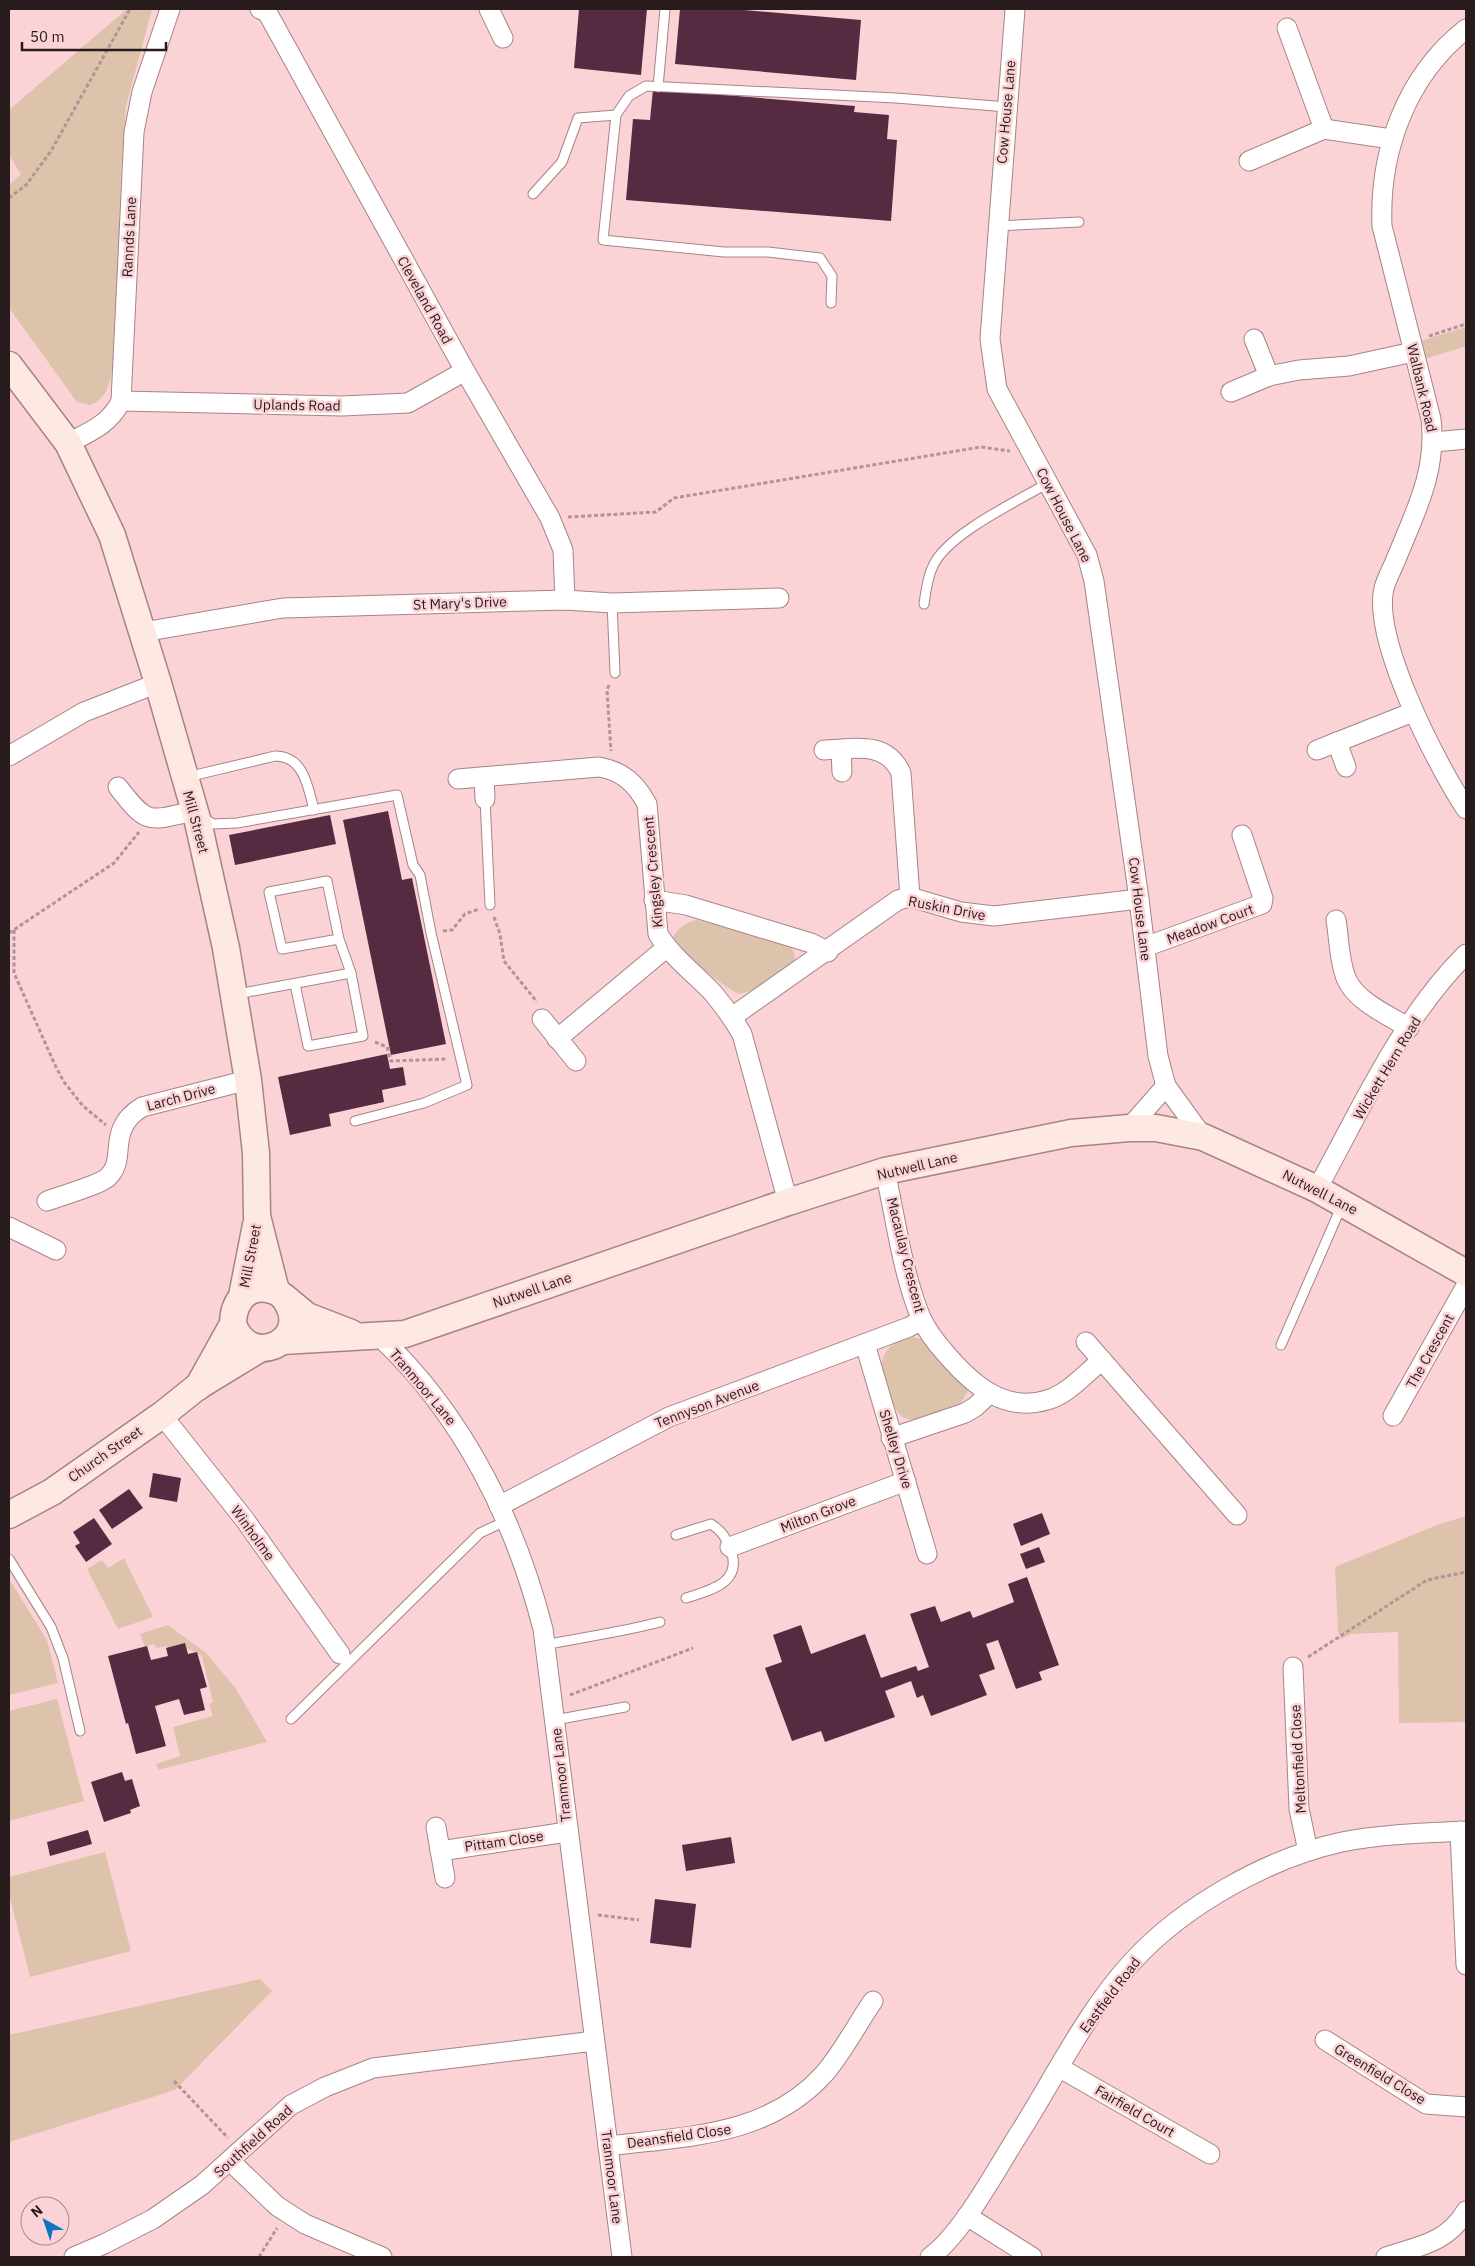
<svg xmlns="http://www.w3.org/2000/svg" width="1475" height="2266" viewBox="0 0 1475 2266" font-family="'IBM Plex Sans',sans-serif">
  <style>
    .green { fill: #ddc2ac }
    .building { fill: #562b42 }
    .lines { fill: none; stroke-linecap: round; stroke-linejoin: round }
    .lane-casing { stroke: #a78386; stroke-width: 11 }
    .street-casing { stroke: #a78386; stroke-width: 21 }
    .secondary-casing { stroke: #a78386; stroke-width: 29 }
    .path { stroke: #b29496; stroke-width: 3; stroke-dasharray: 4 2.5; stroke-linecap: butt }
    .lane { stroke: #fff; stroke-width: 9 }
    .street { stroke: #fff; stroke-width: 19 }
    .secondary { stroke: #fee8e2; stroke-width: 26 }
    .labels { text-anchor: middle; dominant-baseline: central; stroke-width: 5; stroke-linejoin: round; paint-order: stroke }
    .street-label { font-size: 14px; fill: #281b1c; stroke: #fbd3d6 }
  </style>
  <rect width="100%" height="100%" fill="#fbd3d6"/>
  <g class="green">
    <polygon points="127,9 152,9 126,106 121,173 115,354 111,377 106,392 98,401 90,405 77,402 9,308 9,185 21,174 9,155 9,110"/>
    <polygon points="1466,327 1466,346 1425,359 1421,341"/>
    <path d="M697,920L787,944C816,968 758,990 739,994C721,986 685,955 674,938V935C681,926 686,922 697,920Z"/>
    <path d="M908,1336L926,1340L964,1384L968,1391L959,1406C944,1411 923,1423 907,1419C893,1416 880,1376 882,1362C884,1349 896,1340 908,1336Z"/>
    <polygon points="1466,1516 1466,1722 1399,1723 1398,1632 1351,1634 1341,1639 1338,1632 1335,1567 1437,1525"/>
    <polygon points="124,1558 153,1617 118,1629 87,1569 102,1560 108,1568"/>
    <polygon points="9,1579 47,1640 58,1683 9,1695"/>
    <polygon points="168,1625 206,1653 236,1689 267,1742 158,1770 156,1764 180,1756 173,1727 213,1716 209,1704 213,1702 202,1656 182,1646 169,1649 167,1646 157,1648 154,1644 145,1647 140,1634"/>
    <polygon points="57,1699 84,1801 9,1821 9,1711"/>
    <polygon points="105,1852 131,1951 30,1977 9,1894 9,1877"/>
    <polygon points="260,1979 272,1991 175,2090 9,2142 9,2035"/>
  </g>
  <g class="building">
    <polygon points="579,9 647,9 641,75 574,68"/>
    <polygon points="680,9 732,9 861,20 856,80 675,64"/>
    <polygon points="653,89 855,106 854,112 889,115 887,139 897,140 891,221 626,200 633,119 650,120"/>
    <polygon points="388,811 402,880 412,878 446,1044 391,1055 343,820"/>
    <polygon points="330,815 336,844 235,865 229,835"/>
    <polygon points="387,1054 390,1069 403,1067 406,1085 382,1090 384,1102 329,1114 331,1126 290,1135 278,1077"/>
    <polygon points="153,1473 181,1478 177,1502 149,1497"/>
    <polygon points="129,1489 143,1508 112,1529 99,1510"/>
    <polygon points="1042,1513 1050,1534 1021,1546 1013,1524"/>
    <polygon points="94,1518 112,1544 86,1562 75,1546 80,1543 73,1532"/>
    <polygon points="1039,1547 1045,1562 1026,1569 1020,1554"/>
    <polygon points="1027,1577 1059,1665 1039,1672 1042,1680 1016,1689 998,1640 986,1644 995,1669 979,1675 987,1695 931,1716 923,1695 917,1698 911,1681 885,1691 895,1717 825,1742 821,1731 792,1741 765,1668 782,1662 773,1635 801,1625 811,1654 865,1634 881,1678 916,1666 918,1671 929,1667 910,1614 935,1606 941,1622 970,1611 973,1618 1014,1602 1008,1584"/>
    <polygon points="185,1643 188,1654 197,1652 207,1687 200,1689 205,1710 184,1715 179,1699 155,1706 166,1746 136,1754 128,1723 126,1724 108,1656 147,1646 151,1660 168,1656 166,1648"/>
    <polygon points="122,1772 125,1781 132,1779 140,1806 130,1810 131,1813 104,1822 91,1782"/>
    <polygon points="88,1830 92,1844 50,1856 47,1842"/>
    <polygon points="731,1837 735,1863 686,1871 682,1845"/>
    <polygon points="655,1899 696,1904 691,1948 650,1943"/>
  </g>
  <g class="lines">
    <defs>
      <g id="lane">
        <polyline points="658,87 665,9"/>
        <polyline points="533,194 562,162 578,118 616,115"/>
        <polyline points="997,226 1079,222"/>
        <polyline points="831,303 832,276 820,258 768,252 724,252 603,240 616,115 629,96 646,86 896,98 1007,107"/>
        <polyline points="612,603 615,673"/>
        <path d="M924,604C926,591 927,578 933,566C947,534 1018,501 1048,483"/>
        <path d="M187,777L275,756C304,756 308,787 314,810"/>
        <polyline points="485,799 490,905"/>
        <polyline points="202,817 213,824 237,823 397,795 413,865 420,875 431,933 467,1085 424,1103 355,1121"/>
        <polyline points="295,984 308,1046 363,1036 351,973"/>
        <polyline points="237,994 351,973 339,939 327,881 269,892 282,949 339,939"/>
        <polyline points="1281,1345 1342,1205"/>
        <path d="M676,1535L711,1524C721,1530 726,1537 730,1548C744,1582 712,1590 686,1598"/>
        <polyline points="9,1559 51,1627 63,1658 80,1731"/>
        <path d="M545,1645C584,1637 622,1632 660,1622"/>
        <polyline points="291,1719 480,1533 506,1521"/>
        <polyline points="555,1720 625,1707"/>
      </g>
      <g id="street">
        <polyline points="260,9 267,12 465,371 550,518 563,550 565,600"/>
        <polyline points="489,9 503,38"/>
        <polyline points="1015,9 990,339 997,389 1087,555 1094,581 1139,899 1158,1056 1166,1086 1203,1137"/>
        <polyline points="1287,28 1324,129"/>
        <path d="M1466,29C1406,76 1379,152 1382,226L1431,419C1437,471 1416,510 1397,557C1393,567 1387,578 1384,588C1372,640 1437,765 1466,809"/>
        <polyline points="1249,161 1324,129 1391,139"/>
        <polyline points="1254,339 1269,376"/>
        <polyline points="1231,392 1269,376 1299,370 1349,366 1413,352"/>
        <polyline points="121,401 342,406 408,403 465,371"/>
        <polyline points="1434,442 1466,439"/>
        <path d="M68,443C90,432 110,424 121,401L134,132L142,92L170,9"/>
        <polyline points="143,632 283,608 565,600 612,603 779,598"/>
        <polyline points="1337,742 1346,767"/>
        <path d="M824,750C854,749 886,740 901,773L910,897"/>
        <polyline points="841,750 842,772"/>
        <polyline points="1317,750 1413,712"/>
        <polyline points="9,756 84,712 158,683"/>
        <polyline points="484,777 485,799"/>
        <path d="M458,779L599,767C623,771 636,784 647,804L658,934C672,957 694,973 713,993C724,1006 733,1019 742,1034L788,1202"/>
        <path d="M118,787C148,826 148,821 194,811"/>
        <polyline points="654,900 686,905 811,943 828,952"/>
        <path d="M1336,920C1339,938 1339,960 1346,978C1355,1001 1388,1015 1409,1028"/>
        <polyline points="1145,947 1262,904 1263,898 1242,835"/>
        <polyline points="732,1017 898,900 910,897 961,912 994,916 1139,899"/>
        <polyline points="542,1019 576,1061"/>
        <polyline points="557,1039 666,948"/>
        <polyline points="1129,1128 1166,1086"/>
        <path d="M885,1171C896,1220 902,1272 921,1318C927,1331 938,1345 947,1355C973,1385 1005,1413 1047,1400C1067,1395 1086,1373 1102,1360"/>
        <path d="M1317,1189C1361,1109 1401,1019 1466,954"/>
        <path d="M47,1201C60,1196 100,1185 108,1177C128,1159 105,1130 142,1107L248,1080"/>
        <polyline points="9,1227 56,1250"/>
        <path d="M380,1337C463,1415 515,1520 543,1629L622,2257"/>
        <polyline points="1086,1342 1237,1515"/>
        <polyline points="865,1344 927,1554"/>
        <polyline points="162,1415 245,1520 340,1654"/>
        <polyline points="1393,1416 1466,1286"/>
        <polyline points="891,1438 965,1413 975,1407 989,1394"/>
        <polyline points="499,1506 669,1417 909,1327 922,1320"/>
        <polyline points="730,1547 906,1481"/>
        <polyline points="1293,1667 1299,1809 1308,1851"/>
        <polyline points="436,1827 445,1878"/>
        <polyline points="1460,1831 1466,1965"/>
        <polyline points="440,1851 567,1832"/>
        <polyline points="1325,2040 1426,2104 1466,2107"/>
        <polyline points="1060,2068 1210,2154"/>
        <path d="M608,2146C686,2136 767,2137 824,2074C843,2052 857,2024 873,2001"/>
        <polyline points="230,2161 277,2206 305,2224 382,2257"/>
        <polyline points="967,2216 1032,2257"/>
        <polyline points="74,2257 104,2244 153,2219 202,2185 291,2105 325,2087 373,2068 594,2041"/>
        <path d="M930,2257C963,2234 999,2164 1022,2129C1057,2073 1087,2011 1132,1962C1183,1906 1268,1858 1342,1842C1382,1834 1425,1833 1466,1831"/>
        <path d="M1386,2257C1419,2246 1447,2243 1466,2211"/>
      </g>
      <g id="secondary">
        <polyline points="9,365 68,443 112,535 158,683 198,822 226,948 248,1080 256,1153 257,1216 276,1291"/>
        <polyline points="242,1296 256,1225"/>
        <polyline points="284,1297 307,1316 351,1333"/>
        <polyline points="282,1341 405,1334 788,1202 885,1171 1071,1133 1129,1128 1156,1128 1203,1137 1317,1189 1466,1273"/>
        <path d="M198,1387L233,1324C233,1304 245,1285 267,1289C278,1291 283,1295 288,1304C309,1342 249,1370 233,1324"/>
        <polyline points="9,1515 52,1492 162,1415 197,1387 261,1348"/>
      </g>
    </defs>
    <use href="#lane" class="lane-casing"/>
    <use href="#street" class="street-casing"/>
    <use href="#secondary" class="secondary-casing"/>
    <g class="path">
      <polyline points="9,198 26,185 51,151 130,9"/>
      <polyline points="1429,336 1466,324"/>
      <polyline points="568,517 656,512 674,498 981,447 1010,451"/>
      <polyline points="609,685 607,690 611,751"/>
      <polyline points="494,917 500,934 504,961 537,1002"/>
      <polyline points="14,930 14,973 55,1065 64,1082 83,1106 106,1125"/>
      <polyline points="443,931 452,930 465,914 479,909"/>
      <polyline points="9,933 114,863 139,832"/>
      <polyline points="375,1042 387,1047 391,1061 448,1059"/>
      <polyline points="1308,1657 1427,1580 1466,1572"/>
      <polyline points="570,1695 693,1648"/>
      <polyline points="598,1915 639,1920"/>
      <polyline points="174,2081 228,2138"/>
      <polyline points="259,2257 277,2228"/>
    </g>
    <use href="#lane" class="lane"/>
    <use href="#street" class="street"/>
    <use href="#secondary" class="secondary"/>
  </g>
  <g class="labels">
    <g class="street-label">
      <text transform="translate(1006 112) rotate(-85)">Cow House Lane</text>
      <text transform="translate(129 237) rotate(-87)">Rannds Lane</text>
      <text transform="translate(425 300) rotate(61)">Cleveland Road</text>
      <text transform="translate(1422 388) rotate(77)">Walbank Road</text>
      <text transform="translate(297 405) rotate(1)">Uplands Road</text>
      <text transform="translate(1064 515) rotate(63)">Cow House Lane</text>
      <text transform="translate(460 603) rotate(-2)">St Mary's Drive</text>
      <text transform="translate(196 822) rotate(75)">Mill Street</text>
      <text transform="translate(653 872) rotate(-95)">Kingsley Crescent</text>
      <text transform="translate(947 908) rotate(11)">Ruskin Drive</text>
      <text transform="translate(1140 909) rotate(83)">Cow House Lane</text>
      <text transform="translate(1210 924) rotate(-20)">Meadow Court</text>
      <text transform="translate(1387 1068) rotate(-59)">Wickett Hern Road</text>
      <text transform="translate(181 1097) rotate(-15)">Larch Drive</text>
      <text transform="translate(917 1166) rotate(-13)">Nutwell Lane</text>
      <text transform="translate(1320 1192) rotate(27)">Nutwell Lane</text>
      <text transform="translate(906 1255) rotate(76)">Macaulay Crescent</text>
      <text transform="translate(250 1256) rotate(-79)">Mill Street</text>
      <text transform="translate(532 1290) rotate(-19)">Nutwell Lane</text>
      <text transform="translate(1430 1351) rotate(-61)">The Crescent</text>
      <text transform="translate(423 1387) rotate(50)">Tranmoor Lane</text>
      <text transform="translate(707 1404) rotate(-21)">Tennyson Avenue</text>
      <text transform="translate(896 1449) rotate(73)">Shelley Drive</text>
      <text transform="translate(105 1454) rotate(-35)">Church Street</text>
      <text transform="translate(818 1514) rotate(-21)">Milton Grove</text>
      <text transform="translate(253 1533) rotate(54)">Winholme</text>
      <text transform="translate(1298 1759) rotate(-93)">Meltonfield Close</text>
      <text transform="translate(561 1775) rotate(-96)">Tranmoor Lane</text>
      <text transform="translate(504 1841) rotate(-8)">Pittam Close</text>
      <text transform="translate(1110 1995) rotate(-53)">Eastfield Road</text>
      <text transform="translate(1380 2074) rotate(31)">Greenfield Close</text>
      <text transform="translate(1135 2111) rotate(30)">Fairfield Court</text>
      <text transform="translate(679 2136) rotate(-8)">Deansfield Close</text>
      <text transform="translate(253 2141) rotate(-42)">Southfield Road</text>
      <text transform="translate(612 2177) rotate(83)">Tranmoor Lane</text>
    </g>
  </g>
  <rect width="1475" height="2266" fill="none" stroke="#281b1c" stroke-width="20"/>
  <g transform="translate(45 2221) rotate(320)"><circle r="24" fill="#fbd3d6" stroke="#a7898c"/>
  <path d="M0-4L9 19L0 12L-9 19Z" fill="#0d74c0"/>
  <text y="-8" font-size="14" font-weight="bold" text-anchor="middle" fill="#281b1c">N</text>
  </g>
  <path d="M22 42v8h144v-8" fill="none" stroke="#281b1c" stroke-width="2.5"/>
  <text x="30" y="42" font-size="15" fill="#281b1c" stroke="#fbd3d6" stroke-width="4" paint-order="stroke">50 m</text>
</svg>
